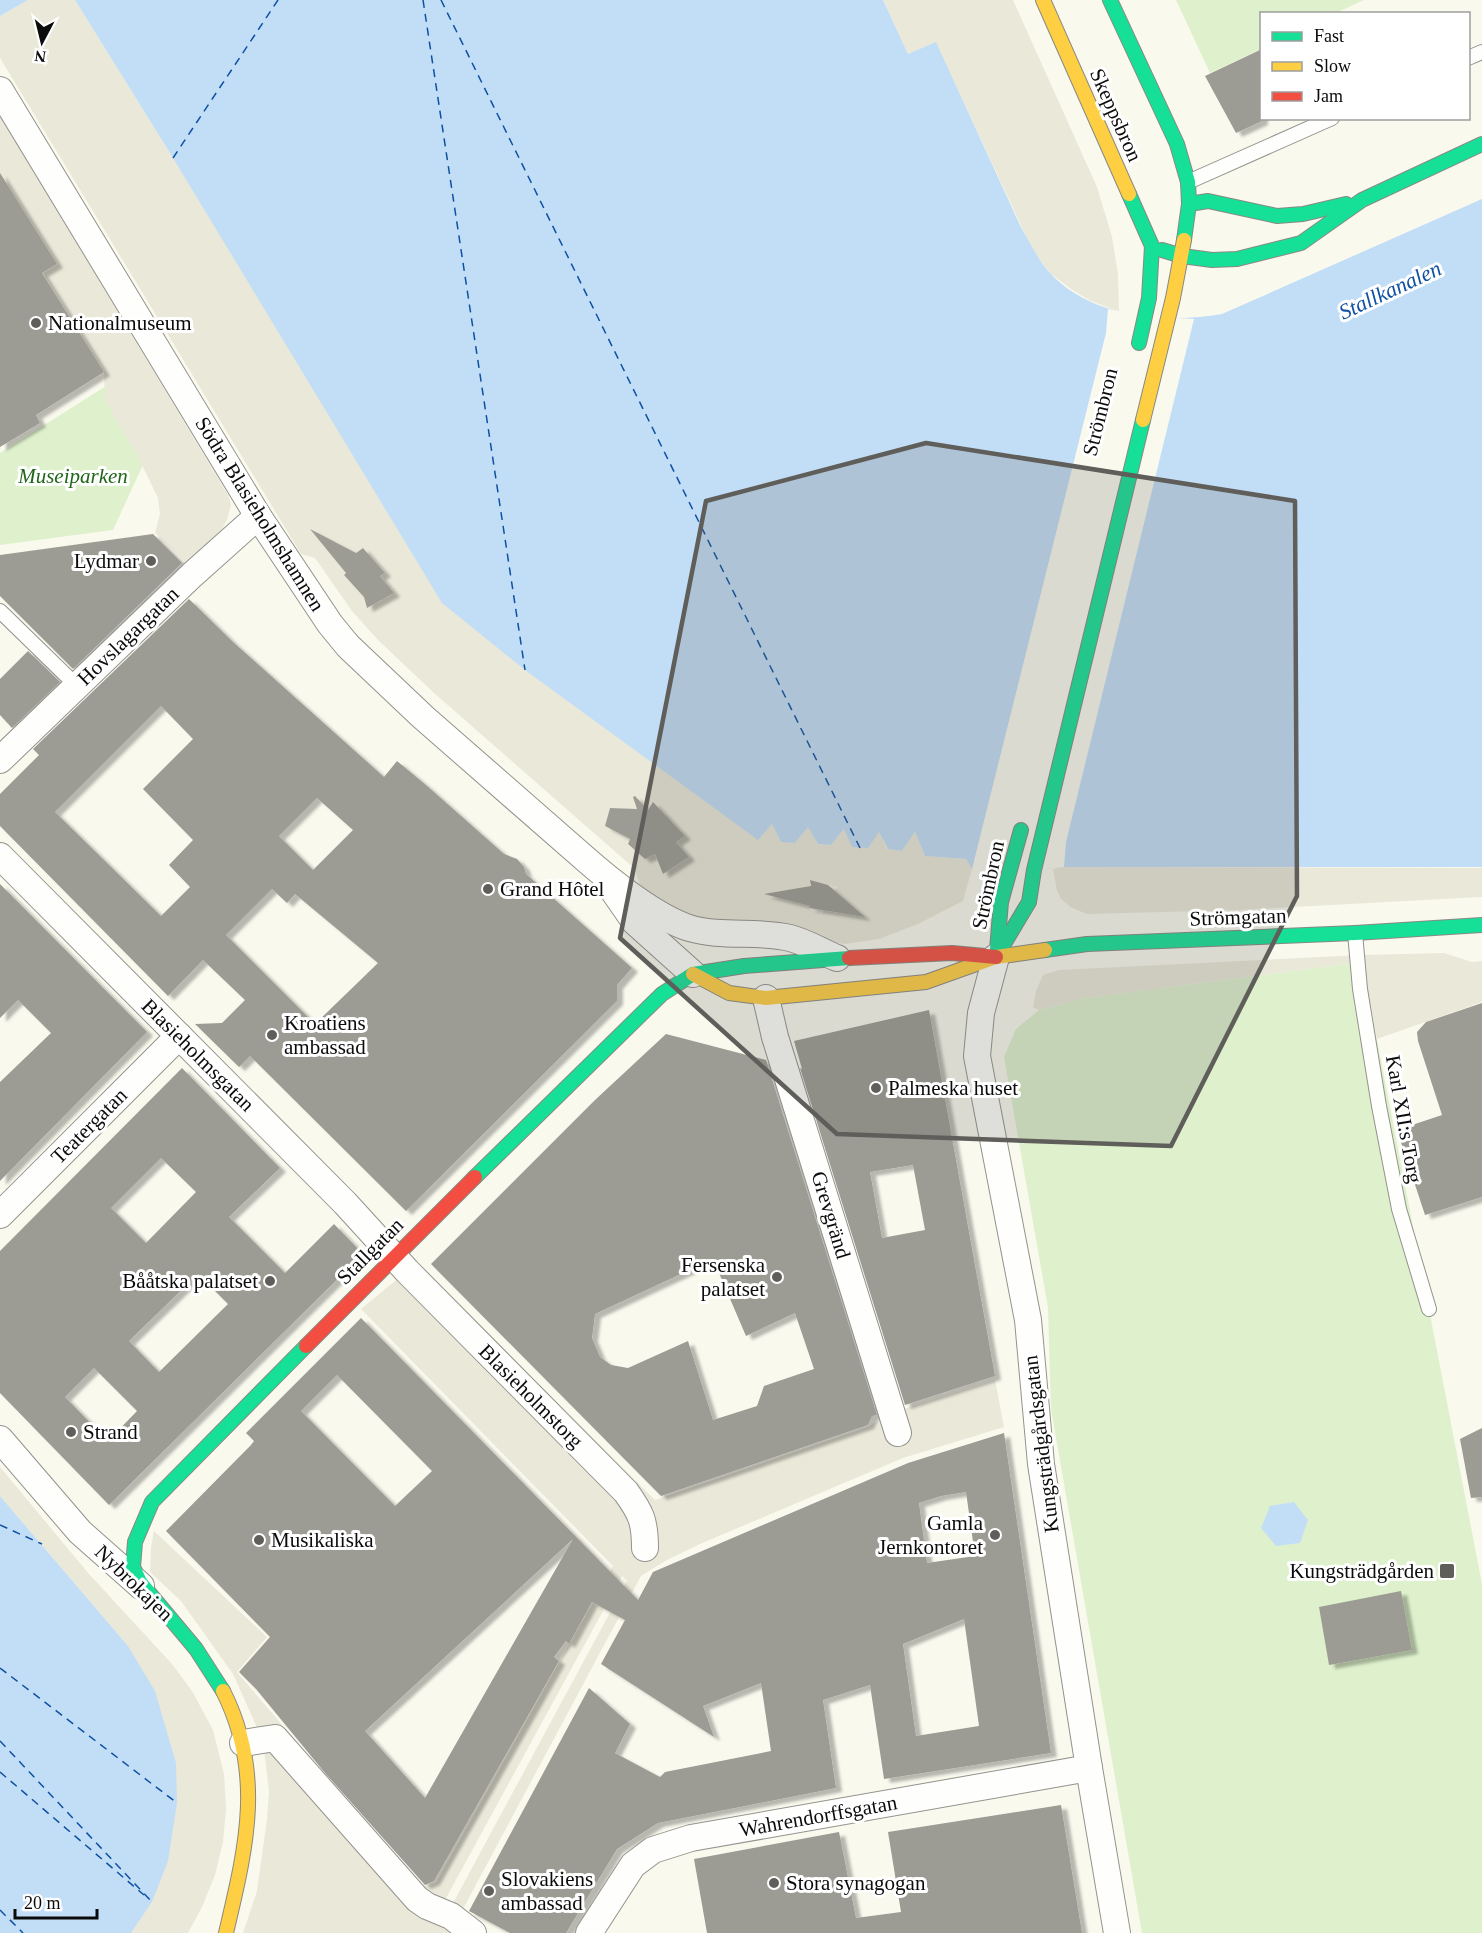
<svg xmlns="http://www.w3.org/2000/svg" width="1482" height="1933" viewBox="0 0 1482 1933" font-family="Georgia,serif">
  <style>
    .green { fill: #def1cc }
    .plaza { fill: #eae8d9; fill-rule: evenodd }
    .water { fill: #c2def6 }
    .pier { fill: #faf9ee }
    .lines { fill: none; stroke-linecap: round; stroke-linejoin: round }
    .ferry { stroke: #0e50a3; stroke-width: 1.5; stroke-dasharray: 8 6; stroke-linecap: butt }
    .building { fill: #9c9b94; fill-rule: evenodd; filter: url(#shadow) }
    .lane-casing { stroke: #93928d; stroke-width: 16 }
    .street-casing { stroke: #93928d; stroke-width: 28 }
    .fast-casing { stroke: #898984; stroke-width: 16 }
    .slow-casing { stroke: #898984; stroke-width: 16 }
    .jam-casing { stroke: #898984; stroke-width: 16 }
    .lane { stroke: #fefefc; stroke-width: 14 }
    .street { stroke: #fefefc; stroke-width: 26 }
    .fast { stroke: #16e098; stroke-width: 14 }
    .slow { stroke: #ffcf43; stroke-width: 14 }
    .jam { stroke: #f24e42; stroke-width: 14 }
    .marked { fill: #5f5e5a; fill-opacity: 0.2; stroke: #5f5e5a; stroke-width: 4.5; stroke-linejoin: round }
    .poi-dot { fill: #5f5e5a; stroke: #fff; stroke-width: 2 }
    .labels { text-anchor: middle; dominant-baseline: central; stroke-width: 6; stroke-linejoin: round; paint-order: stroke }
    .street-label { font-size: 21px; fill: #0b0b0b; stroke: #fff }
    .poi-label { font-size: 21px; fill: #0b0b0b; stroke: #fff; text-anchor: start }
    .park-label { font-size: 21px; font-style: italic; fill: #1f6618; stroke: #fff }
    .water-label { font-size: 22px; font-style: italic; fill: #0e50a3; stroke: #fff }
  </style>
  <defs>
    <filter id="shadow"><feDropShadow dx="6" dy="4" stdDeviation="1.5" flood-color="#0004"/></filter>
  </defs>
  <rect width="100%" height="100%" fill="#faf9ee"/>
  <g class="green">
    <polygon points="1176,0 1364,0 1336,13 1262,14 1261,49 1210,73"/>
    <polygon points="106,386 147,456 113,530 0,545 0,453"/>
    <polygon points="1362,962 1482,1584 1482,1933 1142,1933 1051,1409 1048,1308 1004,1057 1016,1029 1039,1010 1085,998"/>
  </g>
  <g class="plaza">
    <path d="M28,0H75L173,158L758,839L772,824L809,827L818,844L831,845L844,829L879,831L887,849L902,851L915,832L925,856L966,859L972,869L963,901L918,924L879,939L845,944L712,923L683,916L641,888L635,869L434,693L377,639L352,611L315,558L301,554L0,58V16ZM335,542L356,553L363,548L385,573L380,576L393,593L367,608L362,587L344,575L346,573L331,554ZM653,803L676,842L689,857L663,874L655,854L645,859L628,844L630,839L605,826L610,808L648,810ZM810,880L837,887L835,891L848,903L841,913L824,910L821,913L810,910Z"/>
    <polygon points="883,0 1013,0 1097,187 1112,237 1118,274 1119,312 1089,300 1071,289 1050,273 1033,251 936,43 908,54"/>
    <polygon points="0,116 228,495 231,504 227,520 222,529 188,564 155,533 160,514 158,498 140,461 105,400 104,372 43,273 57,264 13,194 0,203"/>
    <polygon points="1064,867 1482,868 1482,897 1239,910 1087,914 1072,908 1061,899 1057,891 1053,869"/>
    <polygon points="1444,953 1472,962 1482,961 1482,1002 1377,1039 1362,962 1085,998 1039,1010 1033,1007 1036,991 1043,975 1059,970 1361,955"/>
    <path d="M420,1265L655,1500L868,1427L891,1413L995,1380L1004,1427L903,1458L700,1544L665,1561L641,1576L463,1909L466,1933H243L257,1891L267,1819L269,1791L263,1741L233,1674L181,1601L150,1572L151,1547L154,1531L267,1637L237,1672L418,1884L426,1886L436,1883L613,1566L361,1309L407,1271ZM622,1576L627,1581L452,1905L445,1900Z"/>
    <polygon points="0,1467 89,1574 172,1664 192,1691 213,1730 224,1774 226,1809 223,1842 215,1875 202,1907 188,1933 131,1933 152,1902 128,1646 0,1496"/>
  </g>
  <g class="water">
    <polygon points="0,0 28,0 0,16"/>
    <path d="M75,0H883L908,54L936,42L1020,225C1029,241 1037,258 1049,272C1091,318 1165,324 1222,314L1482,199V867H1064C1033,871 1003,868 972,869L966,859L925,856L915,832L902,851L888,849L879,832L868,848L852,847L844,829L831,845L818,844L808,827L795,843L781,842L772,824L758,840L525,670L442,603L173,158Z"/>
    <polygon points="0,1496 128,1646 155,1691 176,1763 177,1803 168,1861 152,1902 131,1933 0,1933"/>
    <polygon points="1294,1502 1308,1520 1300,1543 1276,1546 1261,1528 1270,1506"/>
  </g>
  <polygon class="pier" points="1108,309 1145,316 1194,319 1066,842 1064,867 1034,870 972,869 1106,333"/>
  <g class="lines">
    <g class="ferry">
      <polyline points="423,0 525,670"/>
      <polyline points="441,0 860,848"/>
      <polyline points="173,158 278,0"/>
      <polyline points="0,1525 42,1544"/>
      <polyline points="0,1668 177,1803"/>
      <polyline points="0,1741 152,1902"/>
      <polyline points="0,1772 144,1895"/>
      <polyline points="0,1910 23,1933"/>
    </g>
  </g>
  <g class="building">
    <polygon points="1262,49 1262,121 1236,133 1205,76"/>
    <polygon points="0,173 57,264 42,273 104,372 36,415 40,423 0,447"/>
    <polygon points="310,529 356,553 363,548 385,573 380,576 394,593 367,608 364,597 344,575 346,573"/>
    <polygon points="153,534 182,563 73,669 0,596 0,555"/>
    <path d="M189,599L233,642L384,777L397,761L426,785L504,854L517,859L524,867L526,874L632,968L617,985V1001L406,1211L250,1056L239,1067L195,1024L222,1023L245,1000L203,960L168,996L0,826V794L39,755L33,749ZM161,706L193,739L143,789L193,840L169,865L190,887L161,916L55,812ZM317,798L353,830L313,870L279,836ZM272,889L287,903L295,894L378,963L315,1024L226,935Z"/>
    <polygon points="28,651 60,682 12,728 0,715 0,679"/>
    <polygon points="635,796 648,810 653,802 685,836 676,842 689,857 663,874 655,854 645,859 628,844 630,839 605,826 610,808 637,809 633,797"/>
    <polygon points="810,880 828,885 865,917 810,908 810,906 764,894 811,886"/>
    <polygon points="0,884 147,1032 0,1181 0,1082 51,1033 18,1000 0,1018"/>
    <polygon points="1482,1003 1482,1197 1425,1215 1397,1130 1442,1115 1418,1041 1417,1032 1426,1022"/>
    <path d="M929,1010L995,1376L905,1405L800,1068L802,1069L794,1041ZM913,1165L925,1230L882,1238L870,1172Z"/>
    <path d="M666,1034L766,1060L877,1415L872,1416L868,1425L661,1496L431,1264L595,1100ZM713,1259L746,1336L795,1313L814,1369L764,1386L757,1406L713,1420L688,1341L628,1368L611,1365L600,1357L592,1338L595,1314Z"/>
    <path d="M182,1068L280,1168L229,1217L285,1273L334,1224L363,1254L109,1505L0,1393V1251ZM161,1158L196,1192L146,1243L111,1208ZM198,1274L228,1304L159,1372L129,1341ZM94,1368L137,1411L108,1441L65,1397Z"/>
    <path d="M361,1318L638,1600L653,1572L908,1463L1004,1433L1051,1753L884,1779L870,1685L823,1700L836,1788L658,1823L617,1849L566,1933H510L469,1911L589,1688L630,1724L615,1753L660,1777L665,1772L771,1751L761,1683L703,1706L714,1737L601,1664L625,1620L592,1602L569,1644L566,1641L554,1657L559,1661L434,1881L425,1885L325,1773L256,1689L239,1672L270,1637L166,1531L251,1445L254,1441L246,1433ZM337,1375L432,1471L395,1506L301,1411ZM966,1492L975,1556L927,1563L919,1503L941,1496ZM573,1539L425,1798L365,1731ZM964,1619L979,1726L916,1736L903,1644Z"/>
    <polygon points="1482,1428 1482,1497 1471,1498 1460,1439"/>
    <polygon points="1401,1591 1412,1650 1329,1665 1319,1607"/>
    <polygon points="1061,1805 1082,1933 707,1933 694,1859 839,1832 856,1918 901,1912 888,1832"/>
  </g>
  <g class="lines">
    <defs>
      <g id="lane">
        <polyline points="1468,58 1482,52"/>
        <polyline points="1188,182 1332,118"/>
        <polyline points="0,611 77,686"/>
        <polyline points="1355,933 1360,989 1379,1106 1399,1209 1429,1309"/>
      </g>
      <g id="street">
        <path d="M0,90L258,516L330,624L348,646L423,717L582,856C609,880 655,917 689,928C722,938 757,930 790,938C806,942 822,952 837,958"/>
        <polyline points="0,760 192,575 258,516"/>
        <path d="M0,856L345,1203L407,1271L626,1492C641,1513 645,1521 645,1548"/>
        <polyline points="610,886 635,922 693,974"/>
        <polyline points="996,957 981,1013 977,1056 1028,1320 1041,1464 1089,1768 1117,1933"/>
        <polyline points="766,998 775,1037 898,1433"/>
        <polyline points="0,1215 179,1036"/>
        <polyline points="0,1439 80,1532 141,1586"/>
        <polyline points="243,1743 275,1738 417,1899 427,1906 451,1916 473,1933"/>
        <polyline points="589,1933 633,1865 653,1850 691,1838 1089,1768"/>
      </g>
      <g id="fast">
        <polyline points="1110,0 1177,144 1188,182 1189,204 1184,240"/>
        <polyline points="1129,194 1152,246 1149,298 1139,343"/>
        <polyline points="1189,204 1208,201 1277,216 1303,214 1346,204"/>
        <polyline points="1162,250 1182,256 1212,260 1237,259 1301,243 1362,200 1482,144"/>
        <polyline points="997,950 1001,902 1021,830"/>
        <polyline points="1045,950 1087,944 1355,933 1482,925"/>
        <polyline points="996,957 1029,902 1034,870 1143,420"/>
        <polyline points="475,1177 662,994 693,974 744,966 849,958"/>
        <polyline points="223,1691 196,1649 140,1582 133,1567 135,1542 152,1502 306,1346"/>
      </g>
      <g id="slow">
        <polyline points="1043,0 1129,194"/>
        <polyline points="1143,420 1173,298 1184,240"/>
        <polyline points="693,974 729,993 766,998 926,982 996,957 1045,950"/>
        <path d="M223,1691C265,1774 246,1848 226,1933"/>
      </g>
      <g id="jam">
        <polyline points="849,958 952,953 996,957"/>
        <polyline points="306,1346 475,1177"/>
      </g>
    </defs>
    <use href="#lane" class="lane-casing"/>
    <use href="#street" class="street-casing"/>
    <use href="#fast" class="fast-casing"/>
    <use href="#slow" class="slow-casing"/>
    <use href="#jam" class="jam-casing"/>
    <use href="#lane" class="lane"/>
    <use href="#street" class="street"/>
    <use href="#fast" class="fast"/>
    <use href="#slow" class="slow"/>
    <use href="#jam" class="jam"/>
  </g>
  <path class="marked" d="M926,443L1295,501L1297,896L1171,1146L837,1134L620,938L706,501Z"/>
  <g class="poi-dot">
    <circle cx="36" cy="323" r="6"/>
    <circle cx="151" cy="561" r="6"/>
    <circle cx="488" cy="889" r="6"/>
    <circle cx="272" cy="1035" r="6"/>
    <circle cx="876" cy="1088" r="6"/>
    <circle cx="777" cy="1277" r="6"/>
    <circle cx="270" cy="1281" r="6"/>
    <circle cx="71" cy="1432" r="6"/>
    <circle cx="995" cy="1535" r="6"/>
    <circle cx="259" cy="1540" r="6"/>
    <rect x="1439" y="1563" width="16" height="16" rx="3"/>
    <circle cx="774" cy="1883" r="6"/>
    <circle cx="489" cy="1891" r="6"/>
  </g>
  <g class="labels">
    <g class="street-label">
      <text transform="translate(1116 115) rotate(66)">Skeppsbron</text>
      <text transform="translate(1100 412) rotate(-76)">Strömbron</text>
      <text transform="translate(260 514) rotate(58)">Södra Blasieholmshamnen</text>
      <text transform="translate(128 636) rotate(-44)">Hovslagargatan</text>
      <text transform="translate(988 885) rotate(-78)">Strömbron</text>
      <text transform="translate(1238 917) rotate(-2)">Strömgatan</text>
      <text transform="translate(198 1055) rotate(45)">Blasieholmsgatan</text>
      <text transform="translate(1404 1119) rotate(80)">Karl XII:s Torg</text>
      <text transform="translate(89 1126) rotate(-45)">Teatergatan</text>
      <text transform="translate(831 1215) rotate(73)">Grevgränd</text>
      <text transform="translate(370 1251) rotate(-45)">Stallgatan</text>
      <text transform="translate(531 1396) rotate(45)">Blasieholmstorg</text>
      <text transform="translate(1041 1444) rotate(-97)">Kungsträdgårdsgatan</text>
      <text transform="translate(134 1583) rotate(44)">Nybrokajen</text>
      <text transform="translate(818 1816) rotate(-10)">Wahrendorffsgatan</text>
    </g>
    <g class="poi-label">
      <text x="48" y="323">Nationalmuseum</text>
      <text x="139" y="561" text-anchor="end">Lydmar</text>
      <text x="500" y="889">Grand Hôtel</text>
      <text x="284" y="1023">Kroatiens<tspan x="284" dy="24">ambassad</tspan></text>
      <text x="888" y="1088">Palmeska huset</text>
      <text x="765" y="1265" text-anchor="end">Fersenska<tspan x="765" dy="24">palatset</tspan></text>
      <text x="258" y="1281" text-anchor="end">Bååtska palatset</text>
      <text x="83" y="1432">Strand</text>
      <text x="983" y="1523" text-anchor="end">Gamla<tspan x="983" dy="24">Jernkontoret</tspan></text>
      <text x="271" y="1540">Musikaliska</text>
      <text x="1434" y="1571" text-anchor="end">Kungsträdgården</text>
      <text x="501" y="1879">Slovakiens<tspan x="501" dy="24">ambassad</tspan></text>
      <text x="786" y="1883">Stora synagogan</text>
    </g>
    <g class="park-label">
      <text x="73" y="476">Museiparken</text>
    </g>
    <g class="water-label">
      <text transform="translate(1390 290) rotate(-25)">Stallkanalen</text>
    </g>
  </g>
  <rect x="1260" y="12" width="210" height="108" fill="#ffffff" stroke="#9d9d9d" stroke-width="1.5"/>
  <rect x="1272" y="32" width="30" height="9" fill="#16e098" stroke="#9d9d9d" stroke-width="1.5"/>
  <text x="1314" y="42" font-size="18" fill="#0b0b0b">Fast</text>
  <rect x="1272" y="62" width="30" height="9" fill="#ffcf43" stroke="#9d9d9d" stroke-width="1.5"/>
  <text x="1314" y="72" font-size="18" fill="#0b0b0b">Slow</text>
  <rect x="1272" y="92" width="30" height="9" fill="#f24e42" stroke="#9d9d9d" stroke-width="1.5"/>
  <text x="1314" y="102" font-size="18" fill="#0b0b0b">Jam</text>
  <g transform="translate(42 42) rotate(187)" stroke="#ffffff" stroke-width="4.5" paint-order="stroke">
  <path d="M0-4.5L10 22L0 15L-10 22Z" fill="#0b0b0b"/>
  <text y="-9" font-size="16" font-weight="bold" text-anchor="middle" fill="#0b0b0b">N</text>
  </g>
  <path d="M15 1909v9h82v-9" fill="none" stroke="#0b0b0b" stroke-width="3"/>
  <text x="24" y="1909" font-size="18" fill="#0b0b0b" stroke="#ffffff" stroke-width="4.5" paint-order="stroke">20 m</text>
</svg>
